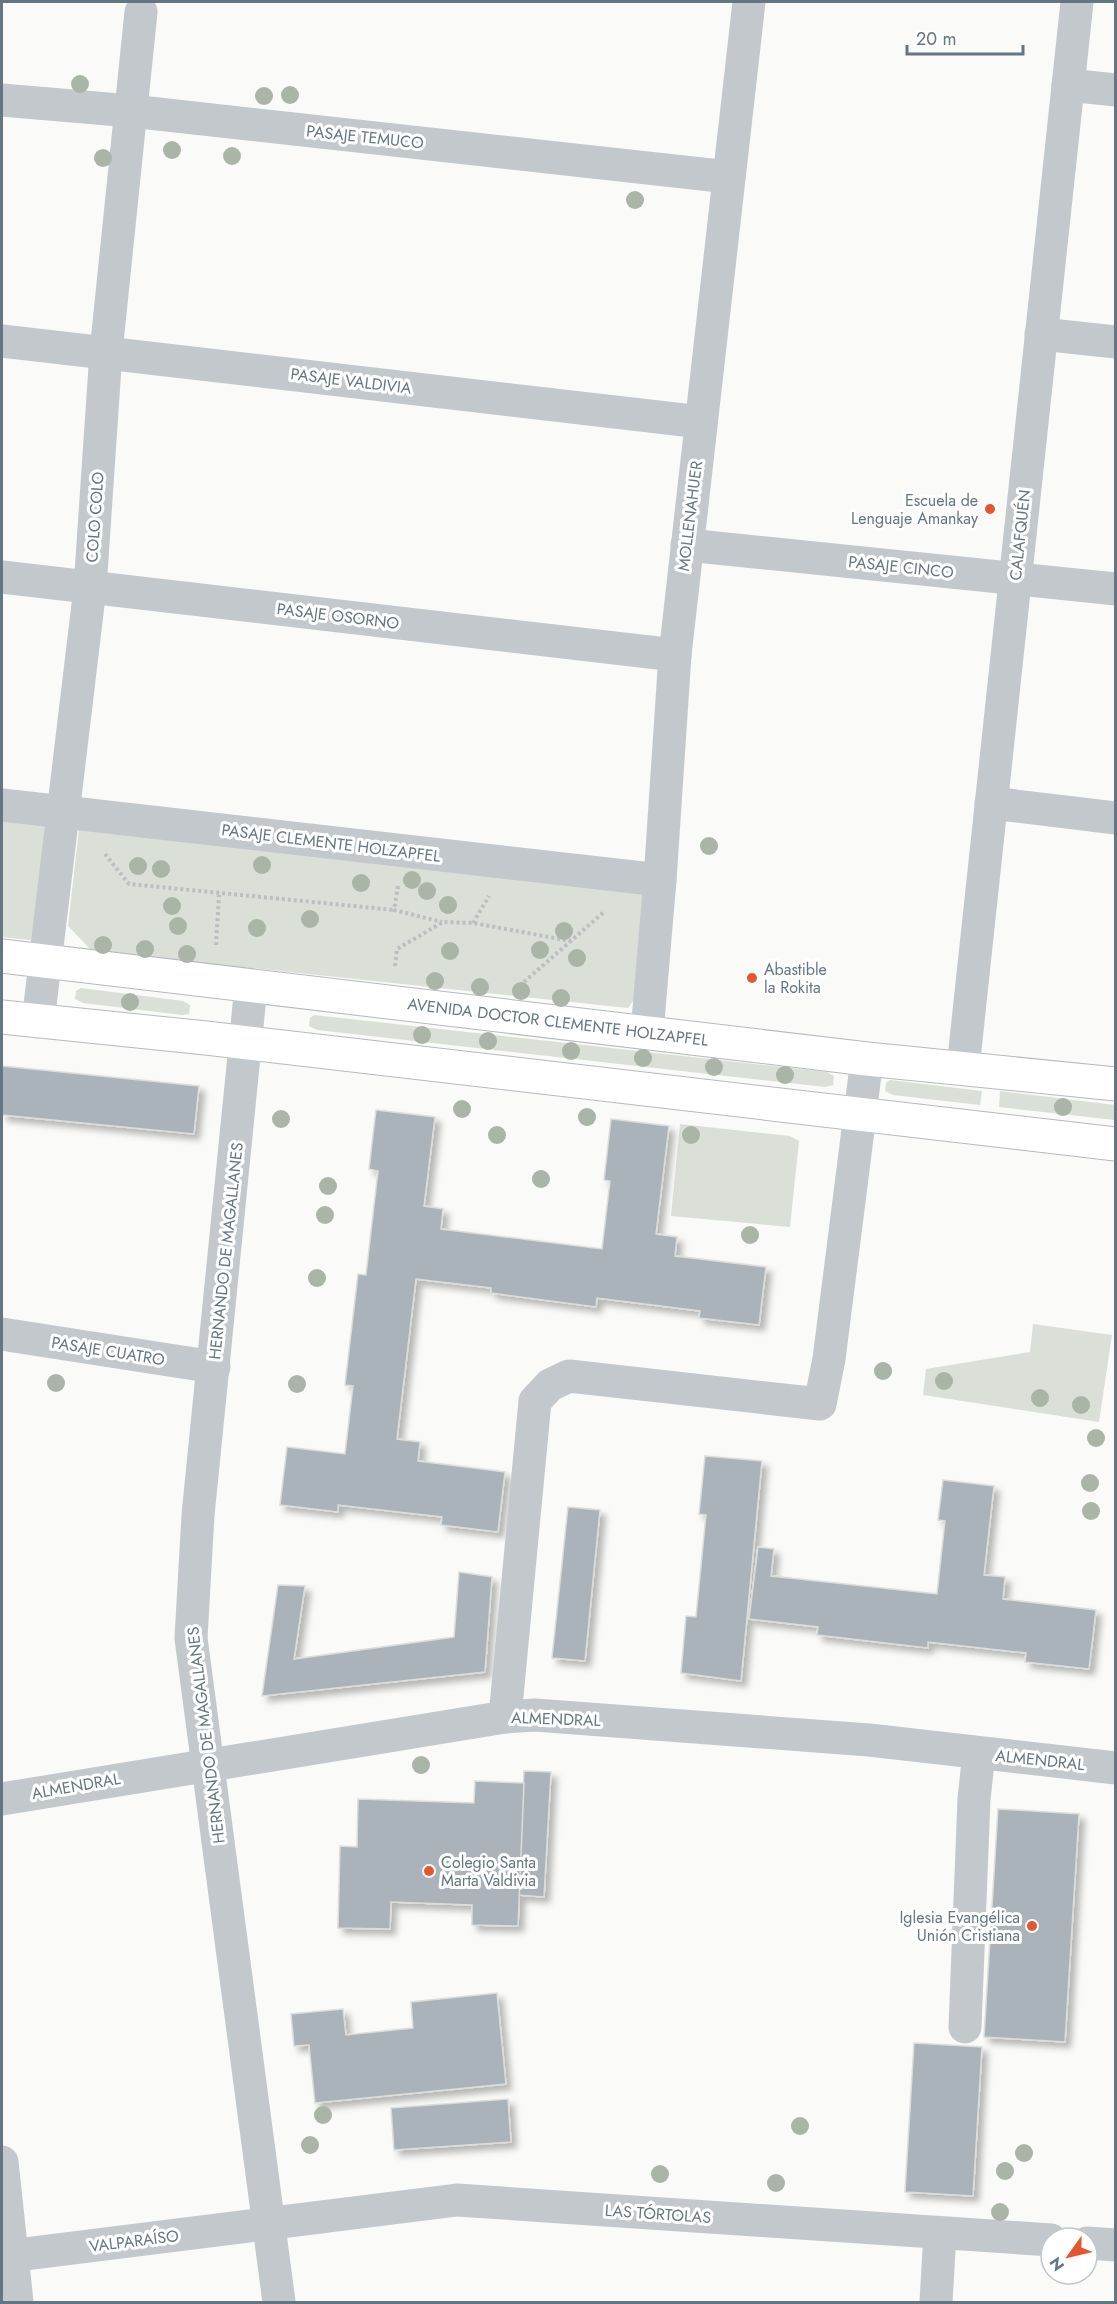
<svg xmlns="http://www.w3.org/2000/svg" width="1117" height="2304" viewBox="0 0 1117 2304" font-family="Jost,sans-serif">
  <style>
    .green { fill: #dadfd7 }
    .building { fill: #aab3b9; stroke: #dcdcda; stroke-width: 1.5; filter: url(#shadow) }
    .lines { fill: none; stroke-linecap: round; stroke-linejoin: round }
    .major-casing { stroke: #b5babe; stroke-width: 35 }
    .path { stroke: #bbbfc2; stroke-width: 4; stroke-dasharray: 3 3; stroke-linecap: butt }
    .minor { stroke: #c3c8cc; stroke-width: 33 }
    .major { stroke: #fff; stroke-width: 33 }
    .tree { fill: #aab4a7 }
    .poi-dot { fill: #e4572e; stroke: #fff; stroke-width: 2 }
    .labels { text-anchor: middle; dominant-baseline: central; stroke-width: 6; stroke-linejoin: round; paint-order: stroke }
    .street-label { font-size: 16px; fill: #657683; stroke: #fff }
    .poi-label { font-size: 16px; fill: #657683; stroke: #fff; text-anchor: end }
  </style>
  <defs>
    <filter id="shadow"><feDropShadow dx="5.5" dy="5.5" stdDeviation="3" flood-color="#0004"/></filter>
  </defs>
  <rect width="100%" height="100%" fill="#fafaf8"/>
  <g class="green">
    <polygon points="2,815 51,820 38,941 2,937"/>
    <polygon points="79,829 649,888 638,994 628,1008 92,951 68,926"/>
    <polygon points="81,988 183,1001 190,1005 189,1014 182,1015 83,1003 75,999 76,991"/>
    <polygon points="314,1015 827,1072 834,1076 833,1085 825,1087 317,1030 309,1026 310,1018"/>
    <polygon points="890,1080 982,1091 980,1105 893,1095 885,1091 886,1083"/>
    <polygon points="1000,1091 1115,1105 1115,1120 999,1107"/>
    <polygon points="680,1124 790,1136 799,1141 790,1227 671,1216"/>
    <polygon points="1033,1324 1112,1335 1099,1422 923,1395 926,1369 1030,1352"/>
  </g>
  <g class="building">
    <polygon points="2,1066 199,1086 194,1134 2,1115"/>
    <polygon points="376,1110 435,1117 424,1206 443,1209 441,1229 602,1249 610,1181 604,1180 611,1119 669,1126 656,1234 677,1237 675,1256 766,1267 759,1325 699,1318 700,1311 597,1298 596,1307 491,1293 491,1288 416,1279 397,1439 420,1442 418,1461 505,1472 498,1532 441,1525 442,1517 338,1505 338,1512 280,1505 287,1447 345,1454 353,1386 345,1385 358,1274 366,1275 378,1171 369,1169"/>
    <polygon points="705,1456 762,1461 741,1681 681,1673 686,1616 696,1617 706,1515 699,1514"/>
    <polygon points="943,1480 994,1486 984,1575 1005,1577 1003,1599 1096,1610 1089,1669 1025,1662 1026,1653 928,1642 928,1648 817,1635 818,1627 749,1619 758,1547 774,1549 771,1576 937,1594 945,1521 938,1520"/>
    <polygon points="568,1507 600,1510 585,1661 552,1658"/>
    <polygon points="459,1572 492,1577 485,1672 262,1696 278,1585 305,1586 294,1659 454,1637"/>
    <polygon points="524,1771 551,1772 544,1897 518,1895"/>
    <polygon points="475,1781 524,1783 518,1926 472,1925 472,1905 391,1902 390,1929 338,1928 340,1846 357,1847 358,1799 474,1803"/>
    <polygon points="998,1809 1079,1814 1065,2042 984,2037"/>
    <polygon points="497,1993 506,2084 315,2103 309,2045 294,2046 291,2014 343,2009 346,2035 413,2028 411,2002"/>
    <polygon points="914,2043 982,2047 973,2196 905,2192"/>
    <polygon points="508,2099 511,2142 394,2150 391,2108"/>
  </g>
  <g class="lines">
    <defs>
      <g id="major">
        <polyline points="2,956 867,1059 1116,1084"/>
        <polyline points="2,1017 206,1038 1116,1144"/>
      </g>
    </defs>
    <use href="#major" class="major-casing"/>
    <g class="path">
      <polyline points="105,854 129,884 394,910"/>
      <polyline points="398,886 394,910 442,922"/>
      <polyline points="473,923 489,896"/>
      <polyline points="216,945 219,895"/>
      <polyline points="395,966 397,949 443,922 473,923 571,941"/>
      <polyline points="524,982 604,912"/>
    </g>
    <g class="minor">
      <polyline points="1068,85 1116,90"/>
      <polyline points="2,100 131,111 729,177"/>
      <polyline points="1041,334 1116,342"/>
      <polyline points="2,341 701,422"/>
      <polyline points="687,545 1116,589"/>
      <polyline points="2,577 675,655"/>
      <polyline points="991,803 1116,818"/>
      <polyline points="2,805 660,880"/>
      <polyline points="251,986 198,1515 191,1638 279,2302"/>
      <polyline points="38,1022 90,588 106,352 141,12"/>
      <polyline points="647,1032 660,880 675,655 749,2"/>
      <polyline points="963,1068 1077,2"/>
      <polyline points="2,1334 214,1367"/>
      <polyline points="505,1717 535,1401 550,1385 569,1376 820,1404 829,1359 867,1059"/>
      <polyline points="2,1799 505,1717 535,1715 869,1740 1116,1768"/>
      <polyline points="965,2027 974,1799 979,1753"/>
      <polyline points="2,2162 17,2302"/>
      <polyline points="1087,2243 1116,2245"/>
      <polyline points="2,2257 457,2200 1051,2240"/>
      <polyline points="936,2302 940,2233"/>
    </g>
    <use href="#major" class="major"/>
  </g>
  <g class="tree">
    <circle cx="80" cy="84" r="9"/>
    <circle cx="290" cy="95" r="9"/>
    <circle cx="264" cy="96" r="9"/>
    <circle cx="172" cy="150" r="9"/>
    <circle cx="232" cy="156" r="9"/>
    <circle cx="103" cy="158" r="9"/>
    <circle cx="635" cy="200" r="9"/>
    <circle cx="709" cy="846" r="9"/>
    <circle cx="262" cy="865" r="9"/>
    <circle cx="138" cy="866" r="9"/>
    <circle cx="161" cy="869" r="9"/>
    <circle cx="412" cy="880" r="9"/>
    <circle cx="361" cy="883" r="9"/>
    <circle cx="427" cy="891" r="9"/>
    <circle cx="448" cy="905" r="9"/>
    <circle cx="172" cy="906" r="9"/>
    <circle cx="310" cy="919" r="9"/>
    <circle cx="178" cy="926" r="9"/>
    <circle cx="257" cy="928" r="9"/>
    <circle cx="564" cy="931" r="9"/>
    <circle cx="103" cy="945" r="9"/>
    <circle cx="145" cy="949" r="9"/>
    <circle cx="540" cy="950" r="9"/>
    <circle cx="450" cy="951" r="9"/>
    <circle cx="187" cy="954" r="9"/>
    <circle cx="577" cy="958" r="9"/>
    <circle cx="435" cy="981" r="9"/>
    <circle cx="480" cy="987" r="9"/>
    <circle cx="521" cy="991" r="9"/>
    <circle cx="561" cy="998" r="9"/>
    <circle cx="130" cy="1002" r="9"/>
    <circle cx="422" cy="1035" r="9"/>
    <circle cx="488" cy="1041" r="9"/>
    <circle cx="571" cy="1051" r="9"/>
    <circle cx="643" cy="1058" r="9"/>
    <circle cx="714" cy="1067" r="9"/>
    <circle cx="785" cy="1075" r="9"/>
    <circle cx="1063" cy="1107" r="9"/>
    <circle cx="462" cy="1109" r="9"/>
    <circle cx="587" cy="1117" r="9"/>
    <circle cx="281" cy="1119" r="9"/>
    <circle cx="497" cy="1135" r="9"/>
    <circle cx="691" cy="1135" r="9"/>
    <circle cx="541" cy="1179" r="9"/>
    <circle cx="328" cy="1186" r="9"/>
    <circle cx="325" cy="1215" r="9"/>
    <circle cx="750" cy="1235" r="9"/>
    <circle cx="317" cy="1278" r="9"/>
    <circle cx="883" cy="1371" r="9"/>
    <circle cx="944" cy="1381" r="9"/>
    <circle cx="56" cy="1383" r="9"/>
    <circle cx="297" cy="1384" r="9"/>
    <circle cx="1040" cy="1398" r="9"/>
    <circle cx="1081" cy="1405" r="9"/>
    <circle cx="1096" cy="1438" r="9"/>
    <circle cx="1090" cy="1483" r="9"/>
    <circle cx="1091" cy="1511" r="9"/>
    <circle cx="421" cy="1765" r="9"/>
    <circle cx="323" cy="2115" r="9"/>
    <circle cx="800" cy="2126" r="9"/>
    <circle cx="310" cy="2145" r="9"/>
    <circle cx="1024" cy="2153" r="9"/>
    <circle cx="1005" cy="2171" r="9"/>
    <circle cx="660" cy="2174" r="9"/>
    <circle cx="776" cy="2183" r="9"/>
    <circle cx="1000" cy="2212" r="9"/>
  </g>
  <g class="poi-dot">
    <circle cx="990" cy="509" r="6"/>
    <circle cx="752" cy="978" r="6"/>
    <circle cx="429" cy="1871" r="6"/>
    <circle cx="1032" cy="1926" r="6"/>
  </g>
  <g class="labels">
    <g class="street-label">
      <text transform="translate(365 137) rotate(6)">PASAJE TEMUCO</text>
      <text transform="translate(351 381) rotate(7)">PASAJE VALDIVIA</text>
      <text transform="translate(690 516) rotate(-83)">MOLLENAHUER</text>
      <text transform="translate(95 517) rotate(-86)">COLO COLO</text>
      <text transform="translate(1020 535) rotate(-84)">CALAFQUÉN</text>
      <text transform="translate(901 567) rotate(6)">PASAJE CINCO</text>
      <text transform="translate(338 616) rotate(7)">PASAJE OSORNO</text>
      <text transform="translate(331 843) rotate(7)">PASAJE CLEMENTE HOLZAPFEL</text>
      <text transform="translate(558 1022) rotate(7)">AVENIDA DOCTOR CLEMENTE HOLZAPFEL</text>
      <text transform="translate(226 1251) rotate(-84)">HERNANDO DE MAGALLANES</text>
      <text transform="translate(108 1351) rotate(9)">PASAJE CUATRO</text>
      <text transform="translate(556 1719) rotate(2)">ALMENDRAL</text>
      <text transform="translate(206 1735) rotate(-97)">HERNANDO DE MAGALLANES</text>
      <text transform="translate(1040 1760) rotate(6)">ALMENDRAL</text>
      <text transform="translate(76 1786) rotate(-10)">ALMENDRAL</text>
      <text transform="translate(658 2214) rotate(4)">LAS TÓRTOLAS</text>
      <text transform="translate(134 2241) rotate(-7)">VALPARAÍSO</text>
    </g>
    <g class="poi-label">
      <text x="978" y="500">Escuela de<tspan x="978" dy="18">Lenguaje Amankay</tspan></text>
      <text x="764" y="969" text-anchor="start">Abastible<tspan x="764" dy="18">la Rokita</tspan></text>
      <text x="441" y="1862" text-anchor="start">Colegio Santa<tspan x="441" dy="18">Marta Valdivia</tspan></text>
      <text x="1020" y="1917">Iglesia Evangélica<tspan x="1020" dy="18">Unión Cristiana</tspan></text>
    </g>
  </g>
  <rect width="1117" height="2304" fill="none" stroke="#657683" stroke-width="6"/>
  <g transform="translate(1069 2256) rotate(236)"><circle r="28" fill="#ffffff" stroke="#c1c8cd" stroke-width="1.5"/>
  <path d="M0-4.5L10 22L0 15L-10 22Z" fill="#e4572e"/>
  <text y="-9" font-size="16" font-weight="bold" text-anchor="middle" fill="#657683">N</text>
  </g>
  <path d="M907 45v9h116v-9" fill="none" stroke="#657683" stroke-width="3"/>
  <text x="916" y="45" font-size="18" fill="#657683" stroke="#ffffff" stroke-width="4.5" paint-order="stroke">20 m</text>
</svg>
